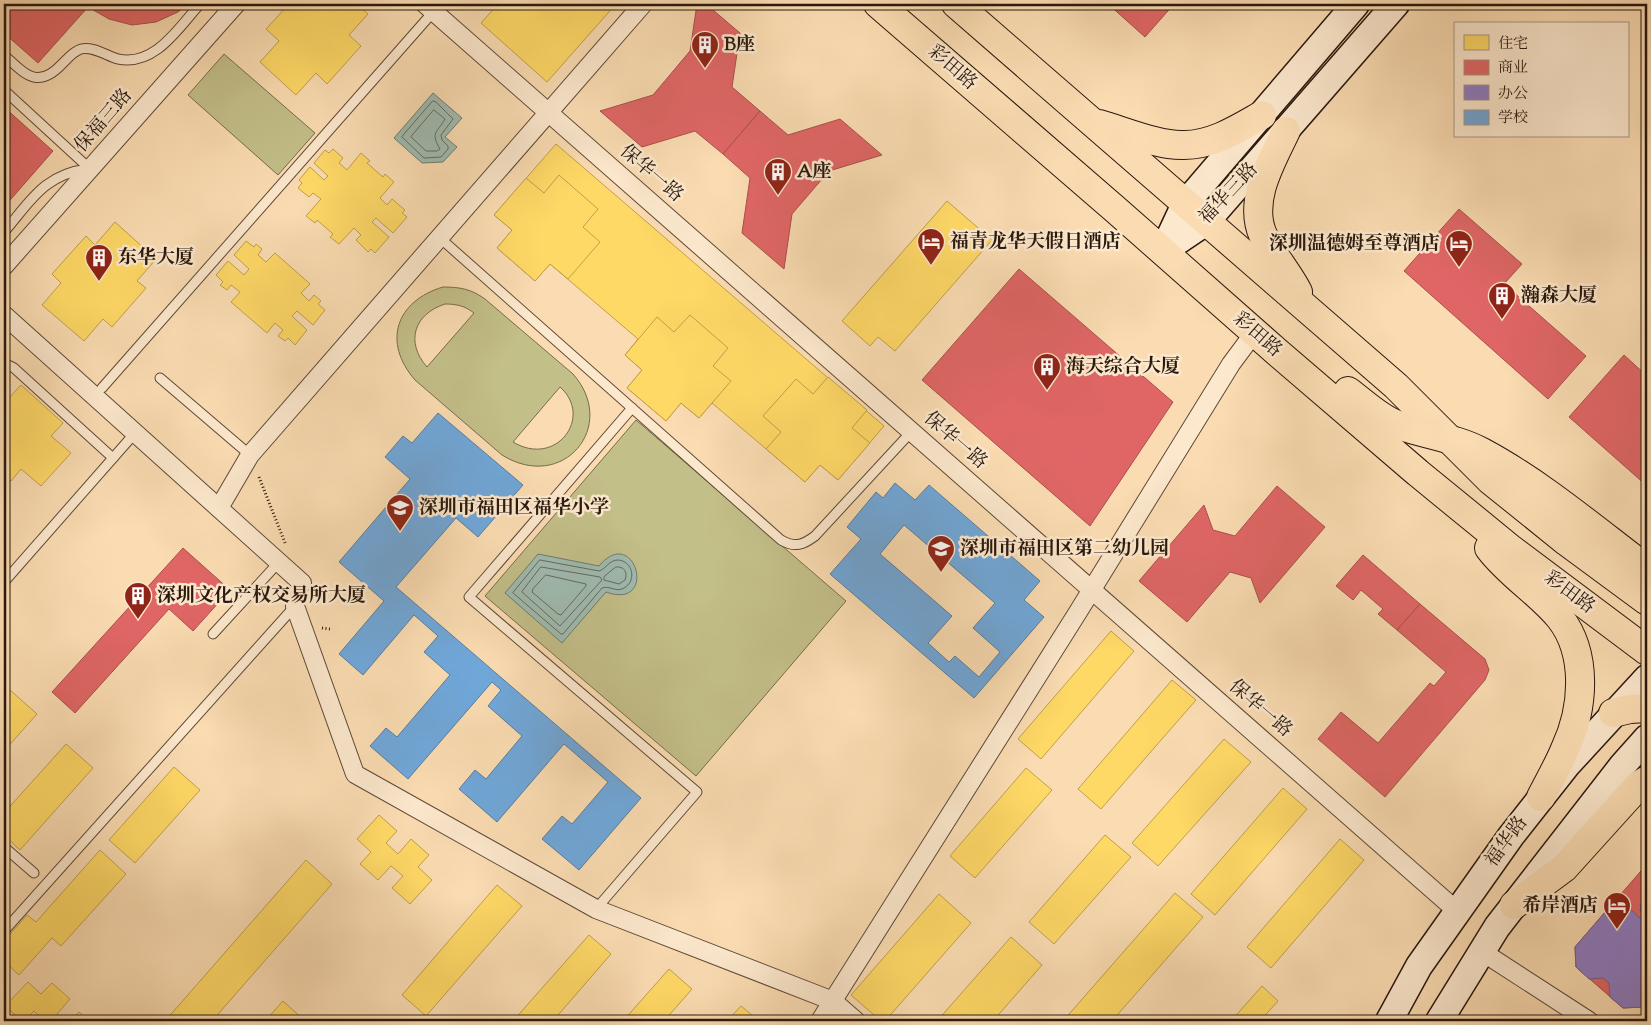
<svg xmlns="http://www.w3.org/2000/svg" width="1651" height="1025" viewBox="0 0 1651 1025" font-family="'Sorts Mill Goudy','Noto Serif SC',serif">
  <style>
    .green { fill: #c3bf89; stroke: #766c4c; fill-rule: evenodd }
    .water { fill: #9fbbb0; stroke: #707a6f }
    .homes { fill: #ffd966; stroke: #bf9f4c }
    .shops { fill: #e06666; stroke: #a94f4c }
    .offices { fill: #8e7cc3; stroke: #705e8d }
    .schools { fill: #6fa8dc; stroke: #5a7d9e; fill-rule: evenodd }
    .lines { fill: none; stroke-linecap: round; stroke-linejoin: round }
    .shore { stroke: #646a5f; stroke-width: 1 }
    .lane-casing { stroke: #5e4937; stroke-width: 11 }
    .street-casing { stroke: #5e4937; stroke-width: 20 }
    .secondary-casing { stroke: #29180e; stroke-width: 29 }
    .primary-casing { stroke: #29180e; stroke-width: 30 }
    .path { stroke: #29180e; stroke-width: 3; stroke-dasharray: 1 2.5; stroke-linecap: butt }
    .lane { stroke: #fce8cd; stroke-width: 9 }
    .street { stroke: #fce8cd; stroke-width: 18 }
    .secondary { stroke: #fce8cd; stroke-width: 26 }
    .primary { stroke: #fbdcb2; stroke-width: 28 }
    .labels { text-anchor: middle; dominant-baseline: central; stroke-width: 5; stroke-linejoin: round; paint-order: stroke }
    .poi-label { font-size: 19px; font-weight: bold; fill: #29180e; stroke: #fce8cd; text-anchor: start }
    .street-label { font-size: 19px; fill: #29180e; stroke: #fce8cd }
  </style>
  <rect width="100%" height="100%" fill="#fbdcb2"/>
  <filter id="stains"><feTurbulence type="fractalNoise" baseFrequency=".004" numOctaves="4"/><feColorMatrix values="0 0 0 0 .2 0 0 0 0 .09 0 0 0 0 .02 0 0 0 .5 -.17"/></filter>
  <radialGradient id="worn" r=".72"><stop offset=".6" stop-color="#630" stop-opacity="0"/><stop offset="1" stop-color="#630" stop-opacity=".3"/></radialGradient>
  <g class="green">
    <polygon points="224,54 315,133 278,175 188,95"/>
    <path d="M443,287C460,287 471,289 485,299L573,374C619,426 563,493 502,455L415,380C382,342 396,301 443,287ZM445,304C457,304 465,306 474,313L427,367C405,342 414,314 445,304ZM560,387C594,417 556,468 513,442Z"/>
    <polygon points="636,420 846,601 696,776 485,596"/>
  </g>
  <g class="water">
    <polygon points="433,93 462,118 445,137 457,147 443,162 422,163 394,138"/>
    <path d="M538,554L599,566C635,523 659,611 606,592L562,643L505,593Z"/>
  </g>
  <g class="homes">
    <polygon points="289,4 357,4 368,14 349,35 361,46 327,84 316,73 296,95 260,62 279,41 266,29"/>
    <polygon points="498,4 616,4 547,82 481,23"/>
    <polygon points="556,144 884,426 838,480 820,465 805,482 712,403 699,418 681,403 666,421 627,388 642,370 625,355 638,339 550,264 535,281 497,248 512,230 494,215"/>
    <polygon points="333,149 343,158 339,163 347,170 361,153 370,161 367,163 383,177 385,174 394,182 380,198 387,205 392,199 405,210 402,213 407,217 393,233 376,218 372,222 389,237 375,253 371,249 368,252 356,240 361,235 354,228 339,244 330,237 333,234 317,220 315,223 306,216 321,199 313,193 309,197 298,188 302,183 299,180 310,167 324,180 328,176 314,163 325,150 329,153"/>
    <polygon points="559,175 598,209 583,227 600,242 568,279 550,264 535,281 497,248 512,230 494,215 526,178 544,193"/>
    <polygon points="947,201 992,240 895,351 878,337 870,346 842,321"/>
    <polygon points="115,222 156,259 137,281 146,288 112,327 103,319 84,341 42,305 61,283 52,274 86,236 95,245"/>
    <polygon points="246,241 254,247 256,244 262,249 258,255 266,262 275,253 310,284 301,293 309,301 314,295 321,301 318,304 325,310 313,325 297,311 292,316 307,330 295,345 288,338 285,341 278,336 283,330 275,323 267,333 231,302 240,292 231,285 227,290 220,285 223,282 216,275 228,261 244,275 249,269 234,255"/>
    <polygon points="690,315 728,348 713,366 731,381 699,418 681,403 666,421 627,388 642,370 625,355 657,317 674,332"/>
    <polygon points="828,377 867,410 852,428 870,443 838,480 820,465 805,482 766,449 781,432 763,416 796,379 813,394"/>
    <polygon points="21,385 63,423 51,436 71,453 41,486 21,469 11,481 4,475 4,395 8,399"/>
    <polygon points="1111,631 1134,651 1041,759 1018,739"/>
    <polygon points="1172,680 1196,700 1101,809 1078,789"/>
    <polygon points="10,690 37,714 4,751 4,697"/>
    <polygon points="1224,739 1251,762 1158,866 1132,843"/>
    <polygon points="66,744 93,768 20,850 4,835 4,813"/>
    <polygon points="174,767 200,790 135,863 109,840"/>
    <polygon points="1026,768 1052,790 975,878 950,856"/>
    <polygon points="1283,788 1307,809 1215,915 1191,894"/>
    <polygon points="379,815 397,831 386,843 398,854 411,839 429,855 418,867 432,880 410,904 392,888 403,876 391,866 378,880 360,864 371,852 357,839"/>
    <polygon points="1105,835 1131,857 1054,944 1029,922"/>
    <polygon points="1340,839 1364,860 1271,968 1247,947"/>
    <polygon points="100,850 126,874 61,946 52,938 19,975 4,961 4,941 27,915 36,922"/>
    <polygon points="306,860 332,884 212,1021 165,1021"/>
    <polygon points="497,885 522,906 426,1016 402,995"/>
    <polygon points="1175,893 1203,917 1112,1021 1063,1021"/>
    <polygon points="939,894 971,923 885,1021 881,1021 851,995"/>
    <polygon points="589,935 611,954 553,1021 513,1021"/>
    <polygon points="1011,937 1042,965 993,1021 937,1021"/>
    <polygon points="669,969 692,989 664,1021 623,1021"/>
    <polygon points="28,982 41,994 52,983 70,999 57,1014 65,1021 44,1021 34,1011 24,1021 22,1021 5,1006"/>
    <polygon points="1262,986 1278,1001 1260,1021 1231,1021"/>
    <polygon points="283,1001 305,1021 265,1021"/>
    <polygon points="741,1006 759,1021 727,1021"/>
    <polygon points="79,1012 89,1021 70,1021"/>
  </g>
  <g class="shops">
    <polygon points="4,4 188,4 178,12 156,22 132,25 109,19 88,7 38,63 4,33"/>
    <polygon points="697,4 706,4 740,33 732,87 760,111 723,154 695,131 642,147 600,111 653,95 690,51"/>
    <polygon points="1108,4 1174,4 1145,37"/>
    <polygon points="4,107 53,151 4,207"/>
    <polygon points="760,111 788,135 840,119 882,155 829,171 792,214 784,269 742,233 750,178 723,154"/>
    <polygon points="1459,209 1522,264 1504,284 1586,356 1548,399 1404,271"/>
    <polygon points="1019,269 1173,402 1090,526 922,380"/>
    <polygon points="1624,355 1647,376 1647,486 1569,417"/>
    <polygon points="1277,486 1325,527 1260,603 1251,578 1230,572 1187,622 1139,581 1204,505 1213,530 1235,536"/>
    <polygon points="183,548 230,590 193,631 169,609 75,713 52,692"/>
    <polygon points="1363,555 1420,604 1397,630 1378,614 1383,609 1361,590 1353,600 1336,586"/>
    <polygon points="1420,604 1485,659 1489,670 1485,680 1385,797 1318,739 1341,712 1378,743 1430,683 1434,686 1446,672 1397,630"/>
    <polygon points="1647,864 1647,1002 1643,1007 1623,1008 1576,967 1575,947"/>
  </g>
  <polygon class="offices" points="1644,898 1647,901 1647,1002 1643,1007 1623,1008 1610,997 1609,983 1603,978 1589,979 1576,967 1575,947 1605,912 1631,910 1641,919 1645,915 1640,911 1641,904"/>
  <g class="schools">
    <polygon points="438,413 523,485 478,537 456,518 396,587 641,798 579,870 542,839 562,816 572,824 608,782 564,744 497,822 459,789 475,770 486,779 522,736 488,706 501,690 492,682 408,779 370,746 386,728 397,737 450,675 424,652 438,636 414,615 363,675 339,654 384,601 339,562 410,479 385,457 403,436 412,443"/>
    <path d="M895,483L915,500L929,485L1040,581L1024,600L1044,617L974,698L830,574L861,539L847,527L876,492L883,498ZM904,525L995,603L973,628L1000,652L979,677L955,656L949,662L928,643L952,616L880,554Z"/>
  </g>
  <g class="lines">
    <g class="shore">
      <polygon points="433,101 436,102 453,119 441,135 442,140 448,146 448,149 441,157 424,158 402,137"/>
      <path d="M434,110L445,119C437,133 430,132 440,149L437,151H426L411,137Z"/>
      <path d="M540,560L599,571C606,569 609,560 618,560C633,561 637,581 624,588C616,593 610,585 602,588L563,634H561L513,593Z"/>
      <polygon points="541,567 600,577 602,580 560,626 522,592"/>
      <path d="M616,567C624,566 628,572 625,580L619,584L604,580V577Z"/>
      <polygon points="546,575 586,584 586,586 561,615 558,614 532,592 533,589"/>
    </g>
    <defs>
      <g id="lane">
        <path d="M4,55C26,75 38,90 63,63C68,58 74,51 81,49C93,46 107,56 118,59C155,67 179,27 200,4"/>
        <polyline points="4,90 90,169"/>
        <path d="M4,232C30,202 44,174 88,169"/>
        <path d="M440,238L781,540C795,548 803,545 815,536L912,431"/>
        <polyline points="4,363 14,368 113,458"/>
        <polyline points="160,378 250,455"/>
        <polyline points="102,388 434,11"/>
        <polyline points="4,582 135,433"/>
        <polyline points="213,634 279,562"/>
        <polyline points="4,847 34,873"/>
        <polyline points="596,909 697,792 469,597 632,408"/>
        <polyline points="4,931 295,606 302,583"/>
      </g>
      <g id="street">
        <polyline points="425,4 1457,911"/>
        <polyline points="4,266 236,4"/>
        <polyline points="4,315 302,583"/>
        <polyline points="219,508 250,455 643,4"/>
        <polyline points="295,606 355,774 596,909 833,1001 856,1021"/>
        <polyline points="1481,951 1589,1021"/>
        <polyline points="820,1021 1078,612 1231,364 1254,333"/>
      </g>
      <g id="secondary">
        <polyline points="1163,251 1206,222 1396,4"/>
        <polyline points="1163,251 1185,204 1356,4"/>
        <polyline points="1389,1021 1419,966 1511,836 1567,765 1647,678"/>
        <polyline points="1439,1021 1497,927 1622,766 1647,738"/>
      </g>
      <g id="primary">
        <polyline points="878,4 1116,210 1277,352 1418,473 1511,549 1647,651"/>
        <polyline points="956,4 1396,386 1490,480 1567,542 1647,601"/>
        <path d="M1099,124C1124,131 1159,146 1184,145C1213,145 1239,128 1262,115"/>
        <path d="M1286,131C1271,162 1248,201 1263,235C1272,255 1288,272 1298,292"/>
        <path d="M1348,391C1363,402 1380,419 1398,425C1426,435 1456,438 1482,452C1540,483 1594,529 1647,569"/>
        <path d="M1489,548C1509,575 1540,593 1560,618C1588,654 1584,709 1565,749C1558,766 1549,781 1541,797"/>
        <polyline points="1613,713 1630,709 1647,708"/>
        <polyline points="1514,905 1564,868 1639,785 1647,780"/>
      </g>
    </defs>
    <use href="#lane" class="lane-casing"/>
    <use href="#street" class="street-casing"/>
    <use href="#secondary" class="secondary-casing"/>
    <use href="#primary" class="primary-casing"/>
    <g class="path">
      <polyline points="259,477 285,543"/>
      <polyline points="322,628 330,629"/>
    </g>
    <use href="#lane" class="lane"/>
    <use href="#street" class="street"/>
    <use href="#secondary" class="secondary"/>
    <use href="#primary" class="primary"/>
  </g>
  <defs>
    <symbol id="building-pin" viewBox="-11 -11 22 30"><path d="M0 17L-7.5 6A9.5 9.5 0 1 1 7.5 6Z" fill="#8f2418" stroke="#fce8cd"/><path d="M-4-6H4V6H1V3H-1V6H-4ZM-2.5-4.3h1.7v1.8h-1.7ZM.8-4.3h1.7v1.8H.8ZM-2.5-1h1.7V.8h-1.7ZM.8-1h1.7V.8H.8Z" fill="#fff"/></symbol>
    <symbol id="hotel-pin" viewBox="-11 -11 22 30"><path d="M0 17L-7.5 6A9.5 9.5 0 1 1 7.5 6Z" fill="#8f2418" stroke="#fce8cd"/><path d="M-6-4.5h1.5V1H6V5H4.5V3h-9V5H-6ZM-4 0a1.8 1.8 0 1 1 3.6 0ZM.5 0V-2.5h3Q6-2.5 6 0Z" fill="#fff"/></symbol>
    <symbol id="school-pin" viewBox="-11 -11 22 30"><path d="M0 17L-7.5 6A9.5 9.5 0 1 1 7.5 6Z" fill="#8f2418" stroke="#fce8cd"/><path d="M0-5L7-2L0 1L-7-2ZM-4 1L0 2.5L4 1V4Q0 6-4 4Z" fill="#fff"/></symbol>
  </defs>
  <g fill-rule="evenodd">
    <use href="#building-pin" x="689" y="29" width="32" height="43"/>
    <use href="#building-pin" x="762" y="156" width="32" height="43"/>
    <use href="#hotel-pin" x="915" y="226" width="32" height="43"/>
    <use href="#hotel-pin" x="1443" y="228" width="32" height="43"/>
    <use href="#building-pin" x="83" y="242" width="32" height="43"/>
    <use href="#building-pin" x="1486" y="280" width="32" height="43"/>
    <use href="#building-pin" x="1031" y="351" width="32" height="43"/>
    <use href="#school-pin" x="384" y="492" width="32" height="43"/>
    <use href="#school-pin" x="925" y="533" width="32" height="43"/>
    <use href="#building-pin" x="122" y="580" width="32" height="43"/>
    <use href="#hotel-pin" x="1601" y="890" width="32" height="43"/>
  </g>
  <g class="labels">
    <g class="poi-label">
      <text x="724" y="45">B座</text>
      <text x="797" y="172">A座</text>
      <text x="950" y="242">福青龙华天假日酒店</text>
      <text x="1440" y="244" text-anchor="end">深圳温德姆至尊酒店</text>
      <text x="118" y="258">东华大厦</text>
      <text x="1521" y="296">瀚森大厦</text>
      <text x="1066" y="367">海天综合大厦</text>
      <text x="419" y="508">深圳市福田区福华小学</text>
      <text x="960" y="549">深圳市福田区第二幼儿园</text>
      <text x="157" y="596">深圳文化产权交易所大厦</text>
      <text x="1598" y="906" text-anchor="end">希岸酒店</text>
    </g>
    <g class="street-label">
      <text transform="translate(952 68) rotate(41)">彩田路</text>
      <text transform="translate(104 121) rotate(-49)">保福三路</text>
      <text transform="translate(651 174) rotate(41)">保华一路</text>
      <text transform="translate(1229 194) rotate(-47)">福华三路</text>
      <text transform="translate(1257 335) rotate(41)">彩田路</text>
      <text transform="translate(955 441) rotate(41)">保华一路</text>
      <text transform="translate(1569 593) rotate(37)">彩田路</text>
      <text transform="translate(1260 709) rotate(41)">保华一路</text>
      <text transform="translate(1507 842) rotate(-54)">福华路</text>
    </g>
  </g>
  <rect width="1651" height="1025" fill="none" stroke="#fbdcb2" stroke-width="20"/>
  <rect x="5" y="5" width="1641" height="1015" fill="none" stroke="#29180e" stroke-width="2.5"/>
  <rect x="10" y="10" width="1631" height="1005" fill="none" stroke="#29180e"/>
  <rect x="1454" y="22" width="175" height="115" fill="#fce8cd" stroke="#a89581"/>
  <rect x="1464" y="35" width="25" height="15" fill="#ffd966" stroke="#a89581"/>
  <text x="1498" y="48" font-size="15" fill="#29180e">住宅</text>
  <rect x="1464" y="60" width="25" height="15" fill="#e06666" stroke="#a89581"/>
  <text x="1498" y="72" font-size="15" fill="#29180e">商业</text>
  <rect x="1464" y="85" width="25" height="15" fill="#8e7cc3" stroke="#a89581"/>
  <text x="1498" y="98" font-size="15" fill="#29180e">办公</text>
  <rect x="1464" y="110" width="25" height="15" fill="#6fa8dc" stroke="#a89581"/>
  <text x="1498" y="122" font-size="15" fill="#29180e">学校</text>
  <rect width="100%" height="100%" filter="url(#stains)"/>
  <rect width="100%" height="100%" fill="url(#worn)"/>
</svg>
